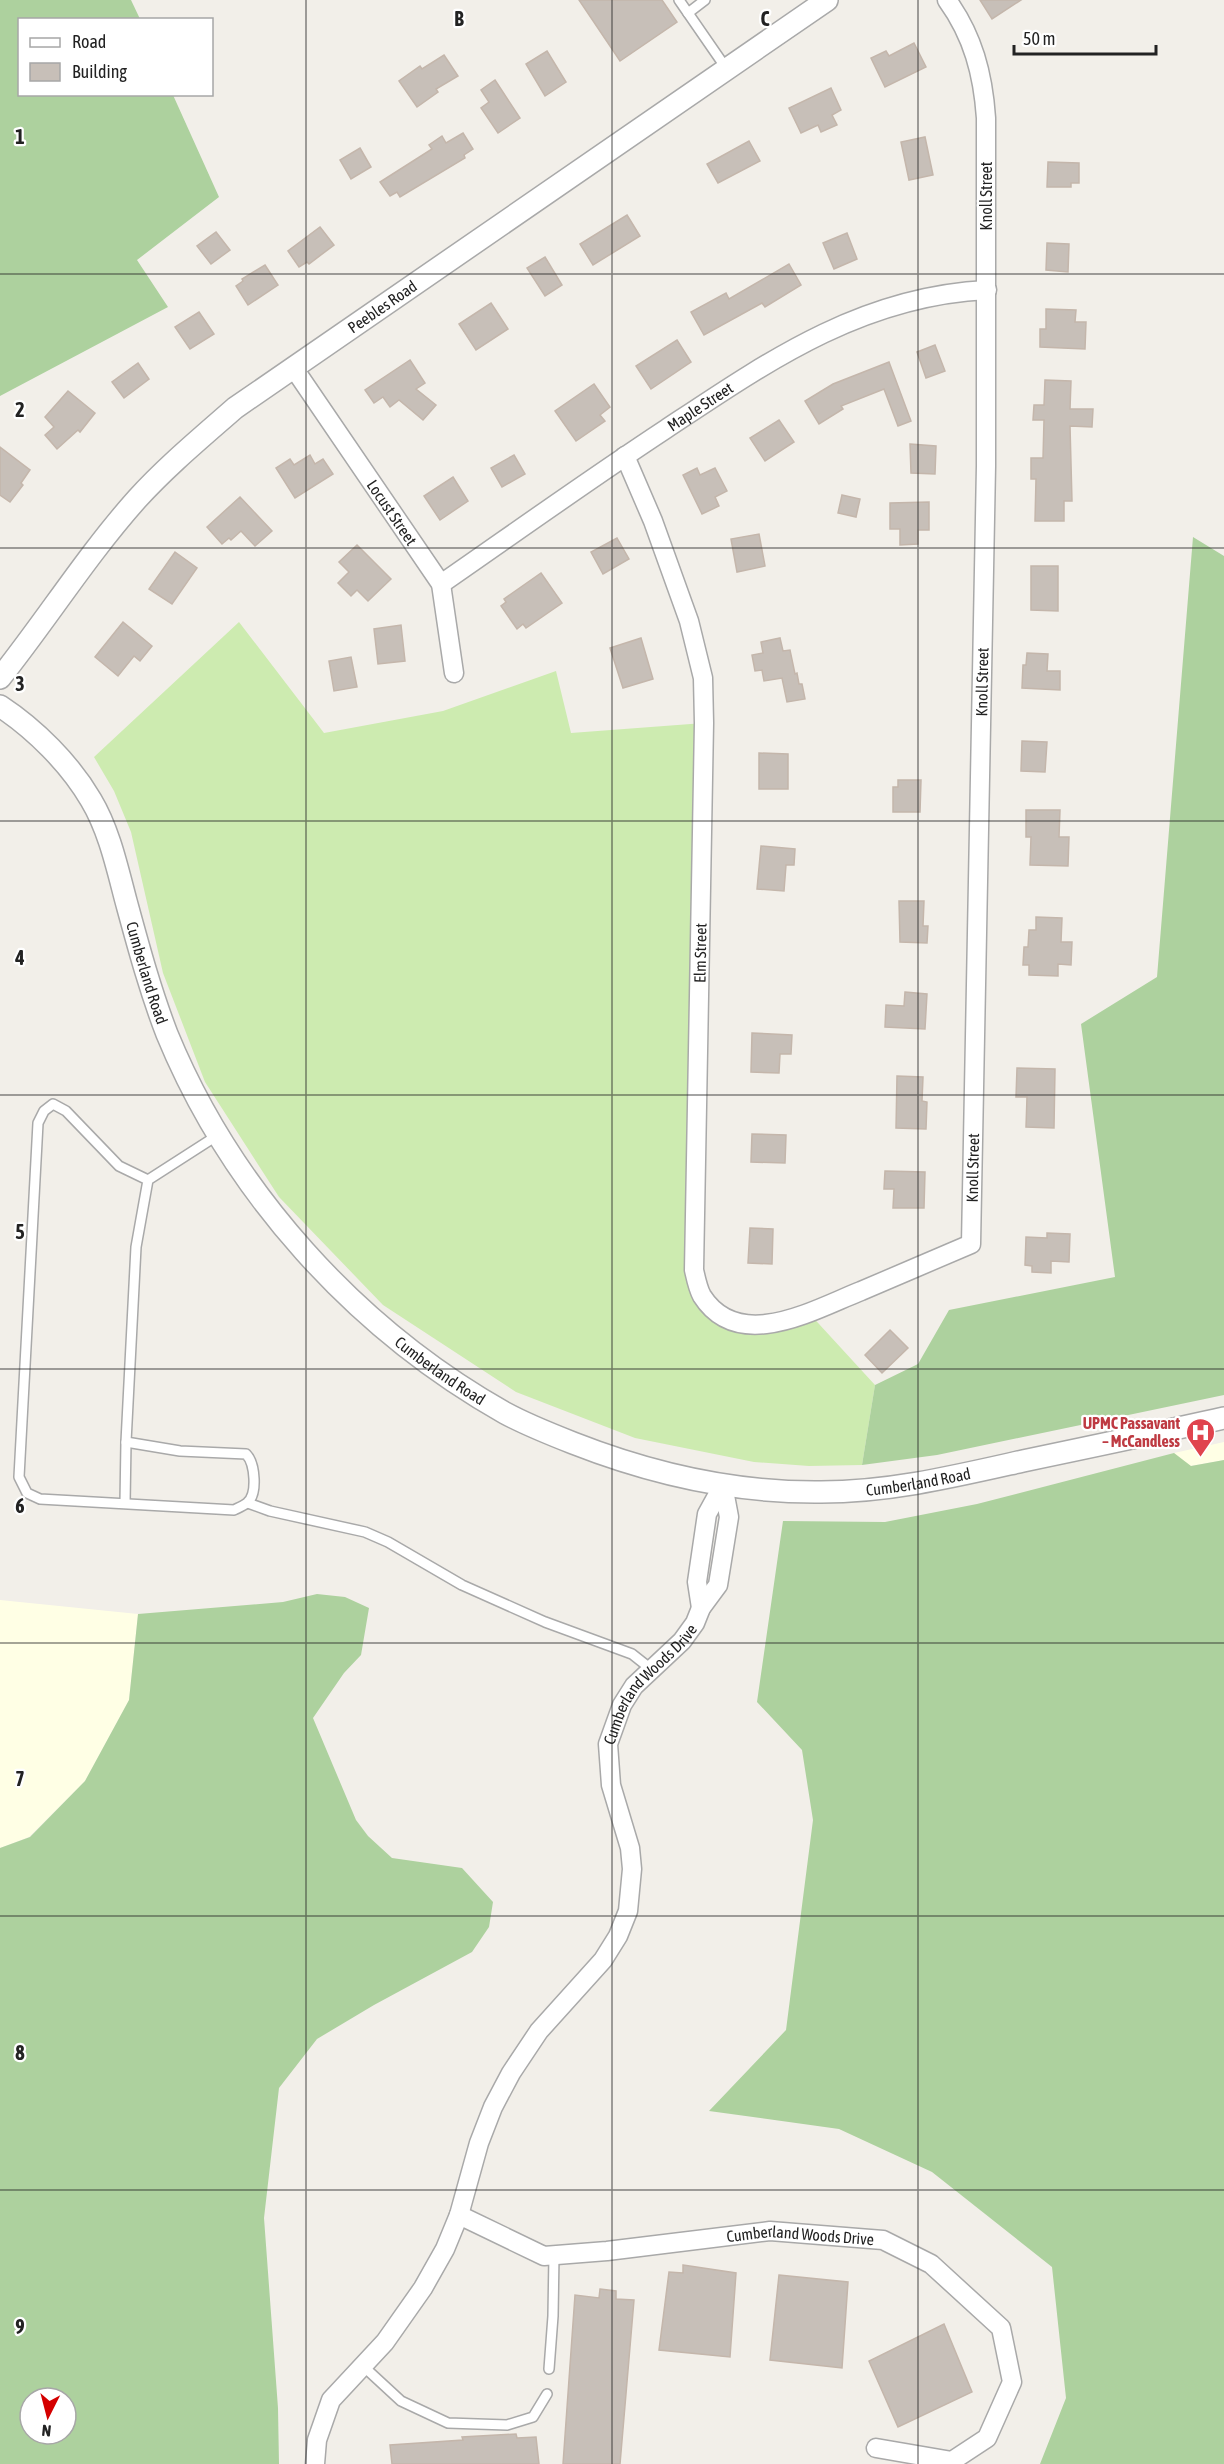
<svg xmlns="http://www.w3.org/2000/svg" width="1224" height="2464" viewBox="0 0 1224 2464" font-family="'Asap Condensed',sans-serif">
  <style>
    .education { fill: #ffffe5 }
    .grass { fill: #cdebb0 }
    .forest { fill: #add19e; fill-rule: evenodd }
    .building { fill: #c7bfb8; stroke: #c4b6ab; stroke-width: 1.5 }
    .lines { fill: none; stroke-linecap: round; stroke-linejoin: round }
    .service-casing { stroke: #a9a9a9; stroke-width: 12 }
    .minor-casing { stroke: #a9a9a9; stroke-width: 21 }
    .tertiary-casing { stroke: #a9a9a9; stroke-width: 24 }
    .service { stroke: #fff; stroke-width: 9 }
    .minor { stroke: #fff; stroke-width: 18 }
    .tertiary { stroke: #fff; stroke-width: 21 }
    .grid { fill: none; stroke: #222; stroke-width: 1.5; stroke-opacity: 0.55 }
    .labels { text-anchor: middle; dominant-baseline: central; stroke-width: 4.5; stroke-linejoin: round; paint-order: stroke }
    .street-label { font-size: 16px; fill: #222; stroke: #fff }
    .health-label { font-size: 16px; font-weight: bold; fill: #be3a42; stroke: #fff; text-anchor: end }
    .grid-label { font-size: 20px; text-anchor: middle; font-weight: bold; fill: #222; stroke: #fff; stroke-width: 4.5; stroke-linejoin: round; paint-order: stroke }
  </style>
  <rect width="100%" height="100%" fill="#f2efe9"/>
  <g class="education">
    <polygon points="1224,1442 1224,1460 1190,1466 1174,1453"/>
    <polygon points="0,1600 138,1614 129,1700 85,1781 29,1837 0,1848"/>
  </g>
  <polygon class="grass" points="239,622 324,733 443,711 556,671 571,733 704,723 694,1270 729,1319 808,1312 875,1385 862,1465 809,1466 754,1462 635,1438 516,1392 383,1305 279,1197 205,1082 163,973 131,832 114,791 94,757"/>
  <g class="forest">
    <polygon points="0,0 131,0 140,19 20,20 20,94 173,95 219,197 137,260 168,307 0,396"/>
    <polygon points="1193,537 1224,556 1224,1395 937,1455 862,1465 875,1385 918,1364 949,1310 1115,1277 1081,1024 1157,977"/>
    <polygon points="1174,1453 1191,1466 1224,1460 1224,2464 1040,2464 1066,2398 1052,2267 932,2172 839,2129 709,2111 786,2030 813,1820 802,1750 757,1702 783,1521 885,1522 977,1504"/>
    <path d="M317,1594L345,1597L369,1608L361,1655L344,1673L313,1718L356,1820L368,1836L392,1858L462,1868L493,1902L489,1927L472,1952L374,2005L317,2039L279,2088L264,2218L278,2408L279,2464H0V1848L30,1837L85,1781L129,1700L138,1614L283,1602ZM30,2398H66V2434H30Z"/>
  </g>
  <g class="building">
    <polygon points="579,0 662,0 677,22 620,61"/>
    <polygon points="980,0 1021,0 992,19"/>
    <polygon points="914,43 926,67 885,87 871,58 886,51 889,56"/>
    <polygon points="547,51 566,82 545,96 526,64"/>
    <polygon points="444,55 458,76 436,89 438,92 417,107 399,81 420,66 422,69"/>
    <polygon points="495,80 520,118 498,133 481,108 489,102 481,90"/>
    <polygon points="831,88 841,110 832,115 837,125 821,132 818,125 801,133 789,108"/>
    <polygon points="463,133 473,149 464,155 465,158 400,197 397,192 390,196 380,182 432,149 429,145 442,136 446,143"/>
    <polygon points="925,137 933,175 909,180 901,142"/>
    <polygon points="749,141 760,161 718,183 707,164"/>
    <polygon points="360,148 371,167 351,179 340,160"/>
    <polygon points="1048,162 1079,163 1079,183 1071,183 1071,187 1047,187"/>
    <polygon points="627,215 640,236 593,265 580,244"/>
    <polygon points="320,227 334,245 309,264 307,262 299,267 288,251"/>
    <polygon points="216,232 230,250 211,264 197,246"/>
    <polygon points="847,233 857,259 834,269 823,243"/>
    <polygon points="1047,243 1069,244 1068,272 1046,270"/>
    <polygon points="545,257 562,285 545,296 527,268"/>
    <polygon points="789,264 801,285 765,307 762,303 704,335 691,312 726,293 729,299"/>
    <polygon points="265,265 278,285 248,305 236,286 243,281 242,279"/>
    <polygon points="491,303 508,329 476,350 459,324"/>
    <polygon points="1046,309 1076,310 1075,322 1086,322 1085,349 1040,347 1040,329 1046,329"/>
    <polygon points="199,312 214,334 190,349 175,327"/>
    <polygon points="677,340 691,362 651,389 636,366"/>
    <polygon points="935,345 945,371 926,378 917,352"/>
    <polygon points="410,360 425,383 416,389 436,405 423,420 399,400 390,407 383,397 374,403 365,390"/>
    <polygon points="889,362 911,421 898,426 884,389 841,406 843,409 819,424 805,401 833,384"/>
    <polygon points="138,363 149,379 124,398 112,382"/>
    <polygon points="1045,380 1071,381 1070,409 1093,409 1092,427 1070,426 1072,501 1064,501 1064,521 1035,521 1036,479 1031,479 1031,458 1043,458 1044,420 1033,420 1034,405 1044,405"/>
    <polygon points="594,384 610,407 600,415 605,421 576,441 555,411"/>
    <polygon points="68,391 95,413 80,432 78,430 57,449 45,435 54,427 45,417"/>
    <polygon points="779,420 794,442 765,461 750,438"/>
    <polygon points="910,444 936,446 935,474 911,473"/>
    <polygon points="0,447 30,470 21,483 23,485 10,502 0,495"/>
    <polygon points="310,455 315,464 323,459 333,474 295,498 276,468 290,459 294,465"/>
    <polygon points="514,455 525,474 502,487 491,468"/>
    <polygon points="697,468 700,475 715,468 727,491 715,497 719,506 702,514 683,475"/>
    <polygon points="453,477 468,501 440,520 424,496"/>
    <polygon points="842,495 860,499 856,517 838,513"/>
    <polygon points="240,497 272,531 255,546 241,531 231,540 229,538 222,544 207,527"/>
    <polygon points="929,502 929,530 918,530 918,544 900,545 900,529 890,529 890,503"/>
    <polygon points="759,534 765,566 737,572 731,539"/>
    <polygon points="617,538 629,559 603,574 591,552"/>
    <polygon points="357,545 391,579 368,601 357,590 351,596 338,583 349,572 339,562"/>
    <polygon points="175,552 197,568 172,604 149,589"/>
    <polygon points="1031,566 1058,566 1058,611 1031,610"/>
    <polygon points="541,573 562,603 526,628 523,624 517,629 501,606 506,602 504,599"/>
    <polygon points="123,622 152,646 140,661 134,656 118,676 95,657"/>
    <polygon points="401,625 405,661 378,664 374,629"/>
    <polygon points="641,638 653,679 623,688 610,648"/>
    <polygon points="780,638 783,651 790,650 795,674 797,673 799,684 802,684 805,699 787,702 782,678 764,681 762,670 755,671 752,655 763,653 761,642"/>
    <polygon points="1027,653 1048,654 1047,671 1060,671 1060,690 1022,688 1023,665 1026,665"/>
    <polygon points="351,657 357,687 334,691 329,661"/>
    <polygon points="1022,741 1047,742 1045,772 1021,771"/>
    <polygon points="759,753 788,754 788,789 759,789"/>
    <polygon points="898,780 921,780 920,812 893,812 893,787 898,787"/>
    <polygon points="1026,810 1060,810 1059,837 1069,837 1068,866 1030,865 1031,837 1026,837"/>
    <polygon points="761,846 795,849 794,865 786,865 784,891 757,889"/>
    <polygon points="899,901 924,901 923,926 928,926 927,943 900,942"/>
    <polygon points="1036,917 1062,918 1061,942 1072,942 1071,965 1058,964 1058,976 1029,975 1029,965 1023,965 1024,947 1028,947 1029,930 1036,930"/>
    <polygon points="905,992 927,994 925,1029 885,1027 886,1005 904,1006"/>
    <polygon points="752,1033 792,1035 791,1054 780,1054 779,1073 751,1072"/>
    <polygon points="1017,1068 1055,1069 1054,1128 1026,1127 1027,1097 1016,1097"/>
    <polygon points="897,1076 923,1077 922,1101 927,1102 926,1129 896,1128"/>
    <polygon points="752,1134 786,1135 785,1163 751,1162"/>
    <polygon points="885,1171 925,1172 924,1208 893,1208 894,1189 884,1189"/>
    <polygon points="750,1228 773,1229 772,1264 748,1263"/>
    <polygon points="1047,1233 1070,1234 1069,1262 1051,1261 1051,1273 1032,1272 1032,1266 1025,1265 1026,1237 1047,1238"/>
    <polygon points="890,1330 908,1348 882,1373 865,1355"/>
    <polygon points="683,2265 736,2273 730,2357 659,2350 669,2272 683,2273"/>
    <polygon points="779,2275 848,2282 842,2368 770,2360"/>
    <polygon points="600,2289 616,2291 616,2299 634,2300 620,2464 563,2464 575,2295 599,2298"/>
    <polygon points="944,2324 972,2392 898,2427 869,2361"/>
    <polygon points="516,2434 517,2438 536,2437 539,2464 392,2464 390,2445 463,2440 462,2437"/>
  </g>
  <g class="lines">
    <defs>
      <g id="service">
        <polyline points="679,0 726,68"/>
        <polyline points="688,13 705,0"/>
        <path d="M148,1180L119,1166L66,1111L53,1104L44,1111L38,1123L19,1477L27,1493L40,1499L234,1510C238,1508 243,1506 247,1503C258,1494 255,1463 246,1454L180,1451L126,1442L136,1247L148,1180L218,1135"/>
        <polyline points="125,1503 126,1442"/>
        <polyline points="248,1503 270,1511 365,1532 388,1542 462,1585 545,1622 632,1654 651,1669"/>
        <polyline points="362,2365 401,2401 448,2423 507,2425 533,2417 547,2394"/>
        <polyline points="549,2369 553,2316 554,2255"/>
      </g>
      <g id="minor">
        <path id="s1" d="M293,367L441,584L454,673"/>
        <path id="s2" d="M625,456L653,521L689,621L703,678L704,723L694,1270C696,1279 698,1289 702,1296C739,1354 815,1309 861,1291C898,1275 934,1260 971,1244L986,466V118C983,74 973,36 947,0"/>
        <path id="s3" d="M441,584C516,532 590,479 666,429C767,362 861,296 987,290"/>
        <polyline points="701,1608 697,1582 707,1514 723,1485"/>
        <path id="s4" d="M459,2215L544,2256L607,2251L770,2231L883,2240L931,2264L1001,2328L1012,2382L987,2438L952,2461L876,2448"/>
        <path id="s5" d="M315,2464L317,2440L331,2400L385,2342L423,2288L445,2249L459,2215L479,2143L493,2107L511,2073L539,2031L603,1960L618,1936L628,1911L632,1869L630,1848L611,1785L608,1744L622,1705L634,1686L682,1641L695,1623L701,1608L718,1585L729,1517L723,1485"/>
      </g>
      <g id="tertiary">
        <path id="s6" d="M0,678C47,619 87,555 137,499C167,466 202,437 235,408L827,0"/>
        <path id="s7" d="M0,706C35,729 70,764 91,800C109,830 117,867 126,901C138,945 150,990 167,1034C232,1192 356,1329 505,1413C527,1425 550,1434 573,1443C652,1474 735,1493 821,1492C890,1492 956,1476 1023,1461C1090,1447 1157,1433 1224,1418"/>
      </g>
    </defs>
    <use href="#service" class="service-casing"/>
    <use href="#minor" class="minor-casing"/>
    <use href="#tertiary" class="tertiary-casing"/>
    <use href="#service" class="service"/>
    <use href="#minor" class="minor"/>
    <use href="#tertiary" class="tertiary"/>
  </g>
  <path class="grid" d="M306,0V2464M612,0V2464M918,0V2464M0,274H1224M0,548H1224M0,821H1224M0,1095H1224M0,1369H1224M0,1643H1224M0,1916H1224M0,2190H1224"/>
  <defs>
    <symbol id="hospital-pin" viewBox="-11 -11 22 30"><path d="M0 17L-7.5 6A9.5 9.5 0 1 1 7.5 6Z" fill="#e0444e" stroke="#fff"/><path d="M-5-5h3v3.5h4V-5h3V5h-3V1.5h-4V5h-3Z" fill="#fff"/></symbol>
  </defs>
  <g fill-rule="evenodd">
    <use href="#hospital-pin" x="1184" y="1416" width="33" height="45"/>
  </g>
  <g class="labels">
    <g class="street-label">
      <text transform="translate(986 196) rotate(-90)">Knoll Street</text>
      <text stroke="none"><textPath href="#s6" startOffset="538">Peebles Road</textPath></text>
      <text stroke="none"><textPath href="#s3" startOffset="314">Maple Street</textPath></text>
      <text stroke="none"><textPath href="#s1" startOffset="176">Locust Street</textPath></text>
      <text stroke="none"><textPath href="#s2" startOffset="1712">Knoll Street</textPath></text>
      <text transform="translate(700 953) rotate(-89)">Elm Street</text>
      <text stroke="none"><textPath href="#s7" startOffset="314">Cumberland Road</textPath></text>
      <text stroke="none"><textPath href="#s2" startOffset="1226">Knoll Street</textPath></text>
      <text stroke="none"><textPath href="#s7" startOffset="818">Cumberland Road</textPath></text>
      <text stroke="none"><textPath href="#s7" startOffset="1322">Cumberland Road</textPath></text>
      <text stroke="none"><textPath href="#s5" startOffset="891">Cumberland Woods Drive</textPath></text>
      <text stroke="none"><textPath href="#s4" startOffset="352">Cumberland Woods Drive</textPath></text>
    </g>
    <g class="health-label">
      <text x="1180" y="1423">UPMC Passavant<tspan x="1180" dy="18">– McCandless</tspan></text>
    </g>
  </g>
  <g class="grid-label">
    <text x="459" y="26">B</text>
    <text x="765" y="26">C</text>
    <text x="20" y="144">1</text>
    <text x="20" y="417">2</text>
    <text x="20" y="691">3</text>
    <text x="20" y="965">4</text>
    <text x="20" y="1239">5</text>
    <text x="20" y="1513">6</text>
    <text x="20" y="1786">7</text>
    <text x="20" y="2060">8</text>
    <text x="20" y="2334">9</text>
  </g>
  <rect x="18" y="18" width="195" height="78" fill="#ffffff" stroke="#a7a7a7" stroke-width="1.5"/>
  <rect x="30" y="38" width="30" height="9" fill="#ffffff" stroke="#a7a7a7" stroke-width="1.5"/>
  <text x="72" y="48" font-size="18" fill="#222222">Road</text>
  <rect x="30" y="63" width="30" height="18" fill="#c7bfb8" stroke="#a7a7a7" stroke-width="1.5"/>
  <text x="72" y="78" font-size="18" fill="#222222">Building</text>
  <g transform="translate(48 2416) rotate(186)"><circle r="28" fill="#ffffff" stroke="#a7a7a7" stroke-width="1.5"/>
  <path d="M0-4.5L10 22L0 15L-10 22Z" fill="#d40000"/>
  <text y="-9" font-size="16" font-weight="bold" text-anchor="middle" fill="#222222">N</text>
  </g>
  <path d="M1014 45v9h142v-9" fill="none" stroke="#222222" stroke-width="3"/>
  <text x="1023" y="45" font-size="18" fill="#222222" stroke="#ffffff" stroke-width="4.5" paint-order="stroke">50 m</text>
</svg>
